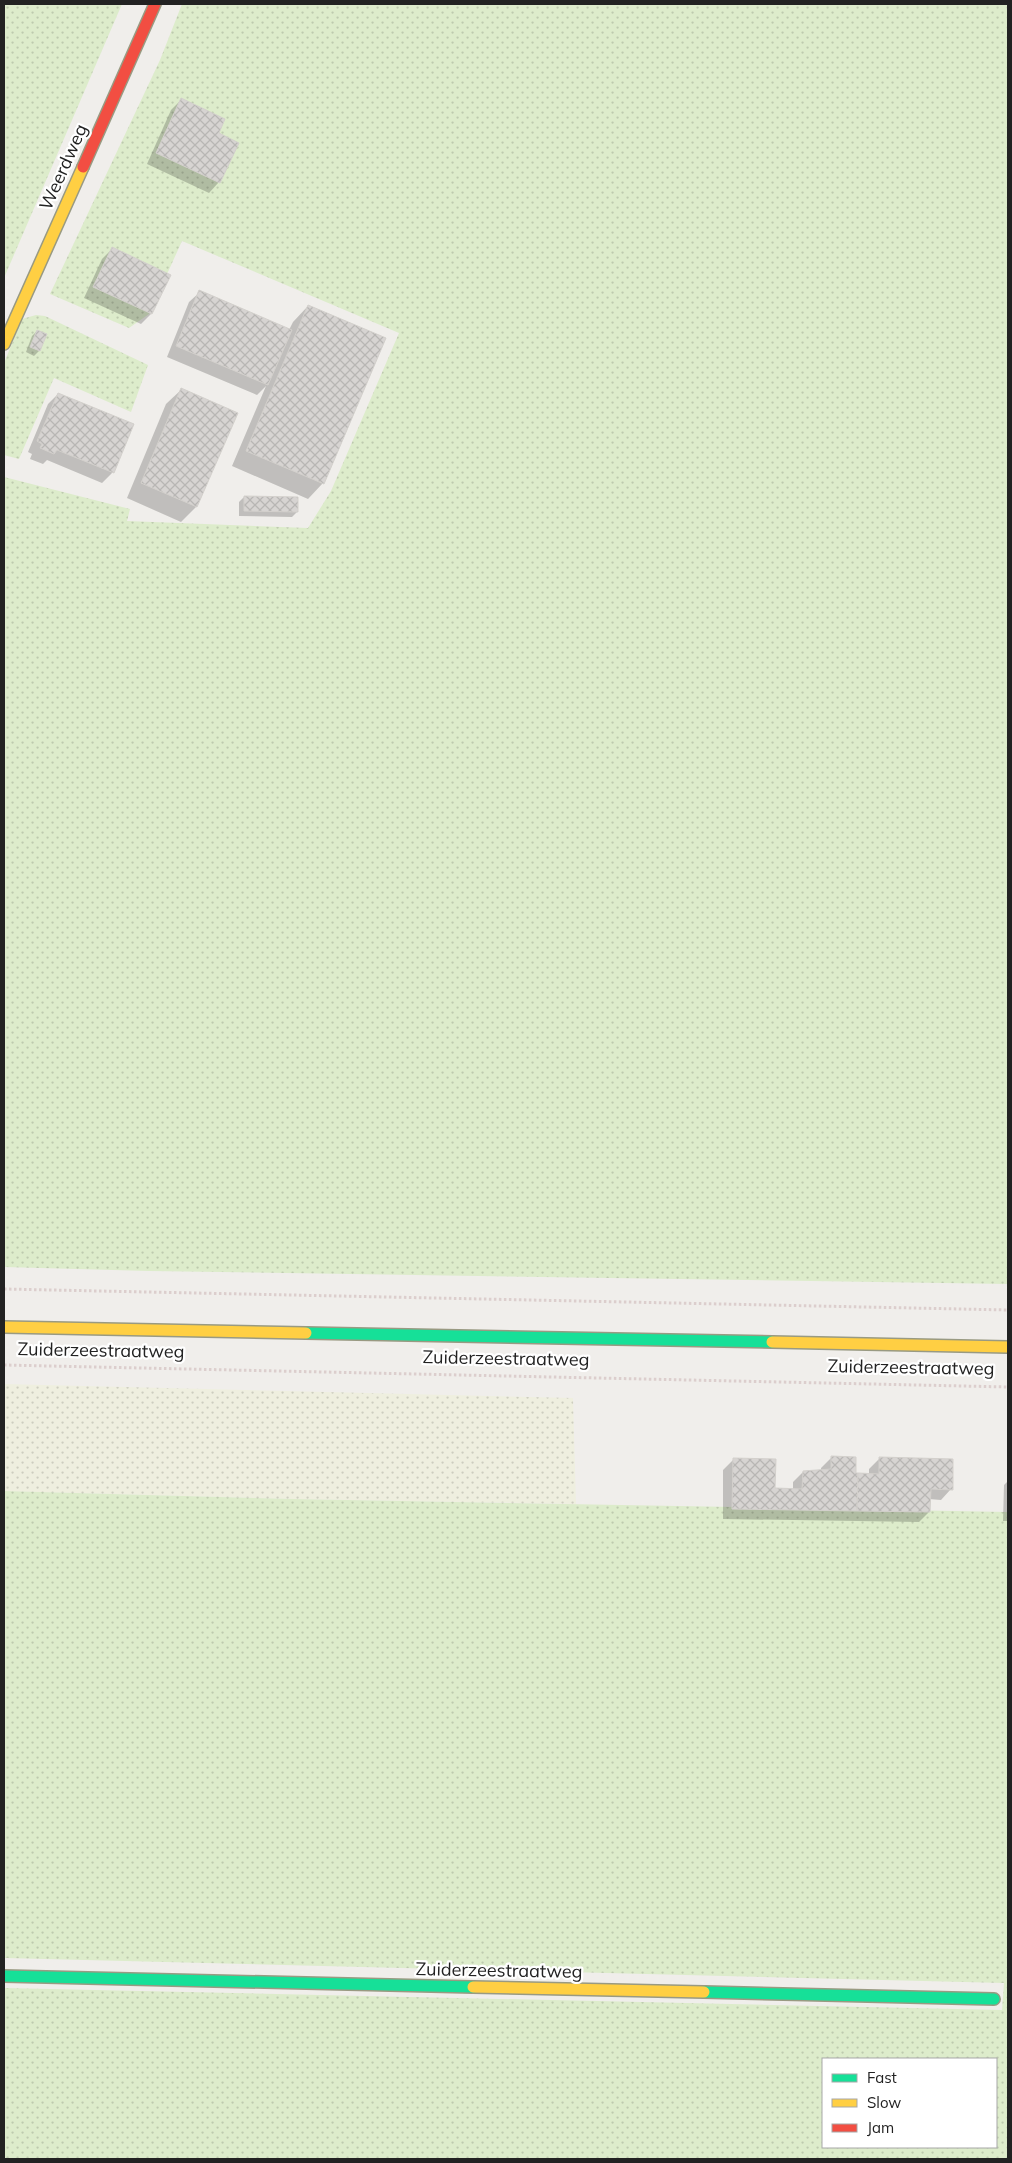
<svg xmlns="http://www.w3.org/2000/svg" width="1012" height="2163" viewBox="0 0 1012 2163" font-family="Mulish,sans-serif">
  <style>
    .farmland { fill: url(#farmland-dots) }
    .grass { fill: url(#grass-dots); fill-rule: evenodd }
    .shadow { fill: #0003 }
    .building { fill: url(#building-cross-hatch); stroke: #d3d0cc }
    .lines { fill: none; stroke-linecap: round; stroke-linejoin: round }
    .fast-casing { stroke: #999a82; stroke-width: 14 }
    .slow-casing { stroke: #999a82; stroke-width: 14 }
    .jam-casing { stroke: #999a82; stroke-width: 14 }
    .path { stroke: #dccecd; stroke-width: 3; stroke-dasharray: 2.5 2.5; stroke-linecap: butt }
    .fast { stroke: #16e098; stroke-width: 11 }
    .slow { stroke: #ffcf43; stroke-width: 11 }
    .jam { stroke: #f24e42; stroke-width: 11 }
    .labels { text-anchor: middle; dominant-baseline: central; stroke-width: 4.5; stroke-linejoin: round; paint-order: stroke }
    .street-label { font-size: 18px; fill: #222; stroke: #fff }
  </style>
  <defs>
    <pattern id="farmland-dots" width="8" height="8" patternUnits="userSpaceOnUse" patternTransform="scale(1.25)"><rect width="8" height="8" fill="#efefdf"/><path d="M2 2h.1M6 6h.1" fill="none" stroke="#cdcdbf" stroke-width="1.8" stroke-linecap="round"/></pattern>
    <pattern id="grass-dots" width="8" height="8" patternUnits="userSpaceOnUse" patternTransform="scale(1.25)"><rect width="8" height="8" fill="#ddeccb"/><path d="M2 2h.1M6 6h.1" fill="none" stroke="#bdcaae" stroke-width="1.8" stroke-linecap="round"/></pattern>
    <pattern id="building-cross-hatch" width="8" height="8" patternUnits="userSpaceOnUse" patternTransform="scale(1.25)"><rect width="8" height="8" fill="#d7d4d2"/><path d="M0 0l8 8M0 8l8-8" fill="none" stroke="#b8b6b4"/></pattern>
  </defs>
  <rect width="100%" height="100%" fill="#f0eeeb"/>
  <polygon class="farmland" points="4,1384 573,1398 576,1504 294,1499 4,1491"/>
  <g class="grass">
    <polygon points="4,4 122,4 4,278"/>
    <polygon points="182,4 1008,4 1008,1284 149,1271 4,1267 4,477 130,509 127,521 308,528 331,491 399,333 182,241 149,314 129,328 50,294 160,60"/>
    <polygon points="36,315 45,316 148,365 131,412 54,378 19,459 4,455 4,363 22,319"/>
    <path d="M4,1491L294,1499L1008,1512V2159H4V1988L1002,2010L1004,1983L4,1958ZM823,2059H996V2147H823Z"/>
  </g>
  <g class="shadow">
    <polygon points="181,100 219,182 209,193 147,164 171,110"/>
    <polygon points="112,249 169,276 151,314 141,324 84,298 102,259"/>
    <polygon points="200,292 289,330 293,322 308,306 323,483 308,499 232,466 266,386 257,395 167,357 189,302"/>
    <polygon points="37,331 46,334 39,351 34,356 26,352 32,336"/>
    <polygon points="182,389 196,507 181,522 127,498 166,404"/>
    <polygon points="58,394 132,425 112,473 102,483 47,460 43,464 30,459 32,454 28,452 48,404"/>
    <polygon points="244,497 297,512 292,517 239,516 239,502"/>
    <polygon points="832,1457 854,1475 869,1475 869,1469 880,1458 951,1489 941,1500 929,1499 929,1512 919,1522 723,1519 723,1470 734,1459 774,1490 793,1490 793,1482 803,1472 821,1471 821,1468"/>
    <polygon points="1008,1481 1008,1521 1003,1521 1004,1485"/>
  </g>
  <g class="building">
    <polygon points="181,98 225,119 219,133 239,143 220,183 156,153"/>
    <polygon points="112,247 171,275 152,314 93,287"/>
    <polygon points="199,290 292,330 268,385 176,346"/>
    <polygon points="308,305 386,338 324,484 246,451"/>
    <polygon points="37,330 47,334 40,351 30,347"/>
    <polygon points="181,388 238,413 197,507 141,483"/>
    <polygon points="58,393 134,424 114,473 57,450 54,454 40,448 42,444 37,441"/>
    <polygon points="244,496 298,497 298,512 244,511"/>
    <polygon points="831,1456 856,1457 856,1473 858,1473 857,1511 732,1509 733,1458 776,1459 775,1488 802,1489 803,1471 831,1469"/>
    <polygon points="879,1457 953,1459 953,1490 931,1489 930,1512 857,1511 858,1473 879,1474"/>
  </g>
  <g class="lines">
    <defs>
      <g id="fast">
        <polyline points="306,1333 772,1342"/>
        <polyline points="4,1976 473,1987"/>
        <polyline points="704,1992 994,1999"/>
      </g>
      <g id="slow">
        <polyline points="4,344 83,167"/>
        <polyline points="4,1327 306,1333"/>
        <polyline points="772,1342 1008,1347"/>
        <polyline points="473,1987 704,1992"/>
      </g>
      <polyline id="jam" points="83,167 155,4"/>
    </defs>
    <use href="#fast" class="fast-casing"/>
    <use href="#slow" class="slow-casing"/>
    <use href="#jam" class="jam-casing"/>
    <g class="path">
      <polyline points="4,1289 1008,1310"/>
      <polyline points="4,1365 1008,1387"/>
    </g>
    <use href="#fast" class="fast"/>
    <use href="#slow" class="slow"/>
    <use href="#jam" class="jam"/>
  </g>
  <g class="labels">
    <g class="street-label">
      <text transform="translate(63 167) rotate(-66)">Weerdweg</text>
      <text transform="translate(101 1350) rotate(1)">Zuiderzeestraatweg</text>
      <text transform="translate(506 1358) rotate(1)">Zuiderzeestraatweg</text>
      <text transform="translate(911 1367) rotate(1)">Zuiderzeestraatweg</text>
      <text transform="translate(499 1970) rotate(1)">Zuiderzeestraatweg</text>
    </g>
  </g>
  <rect width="1012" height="2163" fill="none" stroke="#222222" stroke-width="10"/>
  <rect x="822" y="2058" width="175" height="90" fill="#ffffff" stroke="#a7a7a7"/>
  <rect x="832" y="2074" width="25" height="8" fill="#16e098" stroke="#a7a7a7"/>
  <text x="867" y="2083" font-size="15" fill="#222222">Fast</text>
  <rect x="832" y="2099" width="25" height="8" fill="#ffcf43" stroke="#a7a7a7"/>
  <text x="867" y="2108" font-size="15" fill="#222222">Slow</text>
  <rect x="832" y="2124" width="25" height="8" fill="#f24e42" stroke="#a7a7a7"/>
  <text x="867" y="2133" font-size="15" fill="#222222">Jam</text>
</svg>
